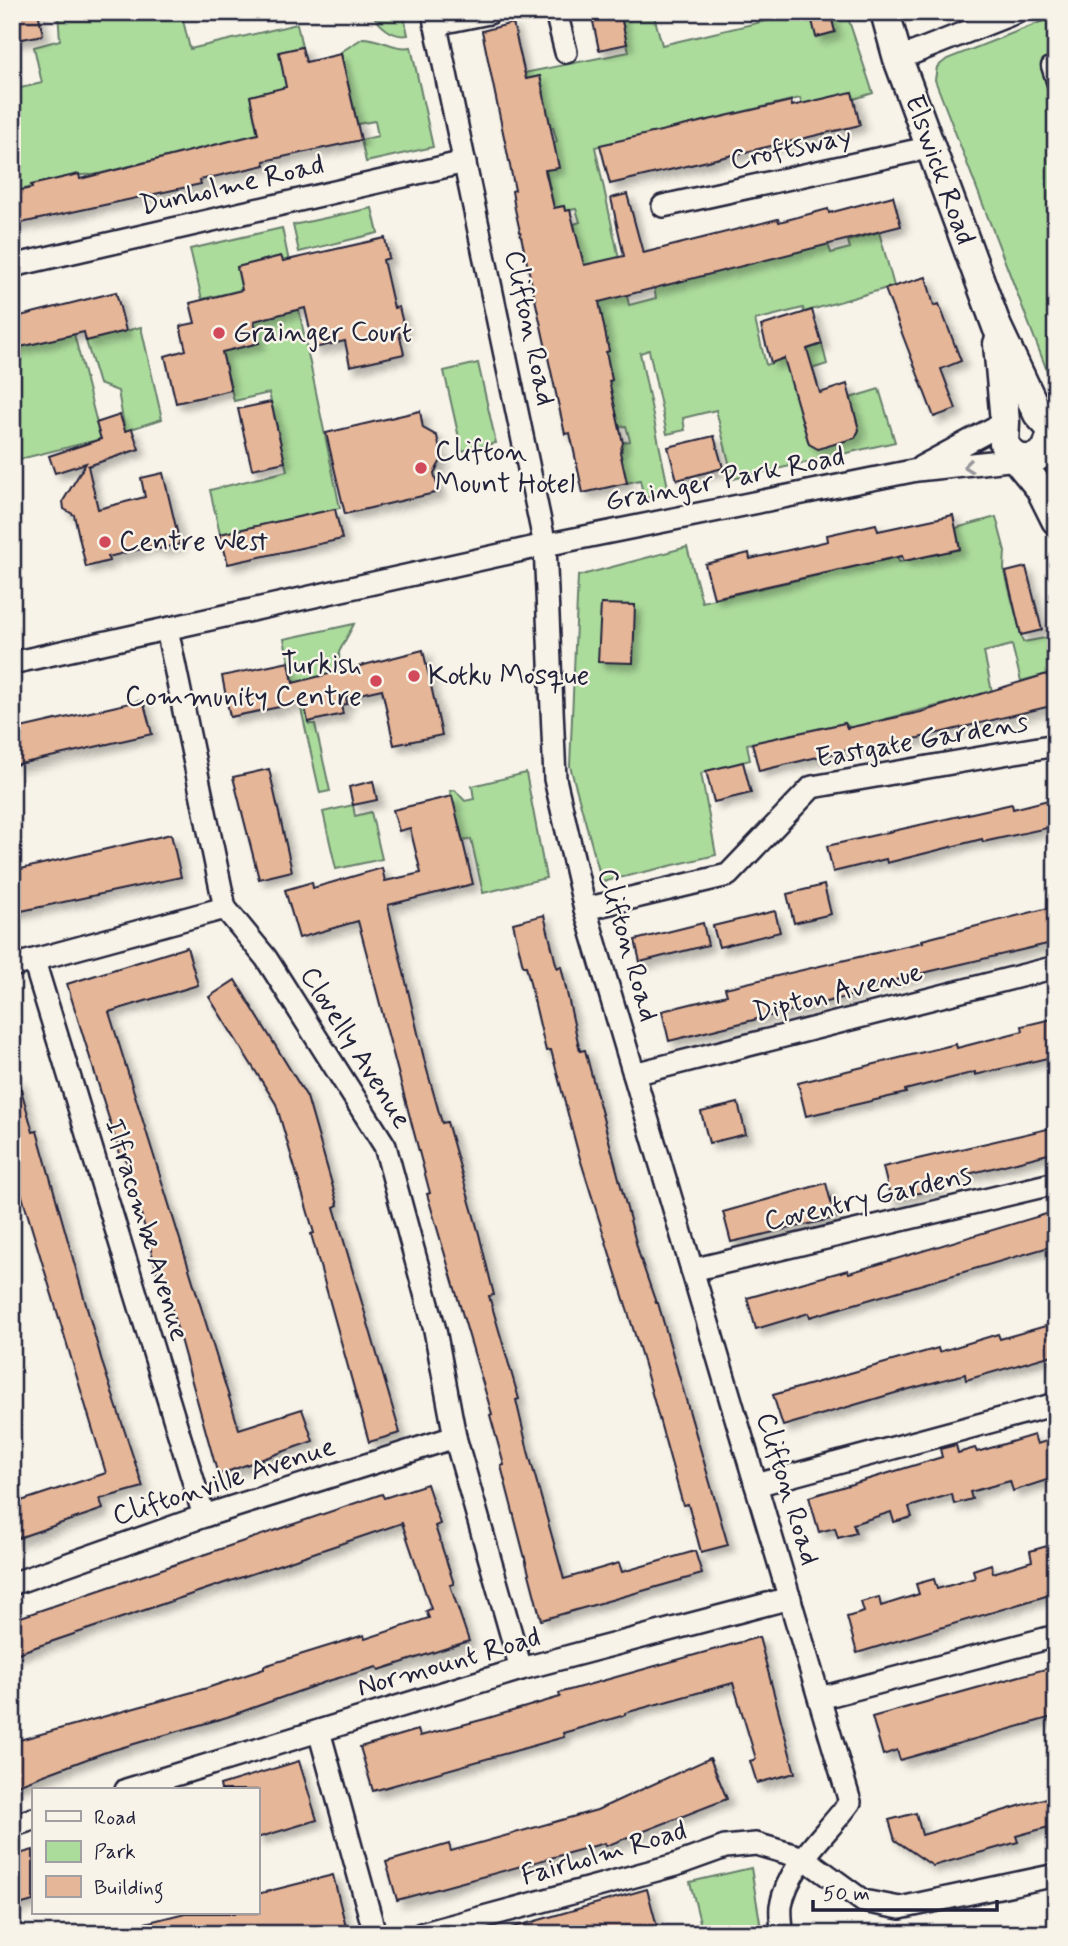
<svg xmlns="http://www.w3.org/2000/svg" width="1068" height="1946" viewBox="0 0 1068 1946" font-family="Mynerve,sans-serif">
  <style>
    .green { fill: #acdc9c; stroke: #677f6c; stroke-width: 2 }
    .building { fill: #e6b698; stroke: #22223b; stroke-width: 2; filter: url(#shadow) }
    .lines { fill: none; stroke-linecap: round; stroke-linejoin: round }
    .pedestrian-casing { stroke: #22223b; stroke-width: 21 }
    .minor-casing { stroke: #22223b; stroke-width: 26 }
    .secondary-casing { stroke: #22223b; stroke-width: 33 }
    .pedestrian { stroke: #f7f3e8; stroke-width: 16 }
    .minor { stroke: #f7f3e8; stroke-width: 21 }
    .secondary { stroke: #f7f3e8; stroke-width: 28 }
    .oneway { stroke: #97959a }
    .poi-dot { fill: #d1495b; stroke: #f7f3e8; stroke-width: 2.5 }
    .labels { text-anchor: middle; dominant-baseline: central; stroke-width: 5; stroke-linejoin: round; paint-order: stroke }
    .street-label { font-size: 28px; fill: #22223b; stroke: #f7f3e8 }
    .poi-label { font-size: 28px; fill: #22223b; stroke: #f7f3e8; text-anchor: start }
  </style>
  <defs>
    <filter id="shadow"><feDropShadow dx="6" dy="6" stdDeviation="3.5" flood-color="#0004"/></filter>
  </defs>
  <rect width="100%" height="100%" fill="#f7f3e8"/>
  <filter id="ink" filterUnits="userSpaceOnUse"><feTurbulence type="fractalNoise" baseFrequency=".0143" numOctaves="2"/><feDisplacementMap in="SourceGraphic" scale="14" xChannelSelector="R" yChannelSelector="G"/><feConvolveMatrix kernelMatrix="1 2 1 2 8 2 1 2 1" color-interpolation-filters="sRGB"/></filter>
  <g filter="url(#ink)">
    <g class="green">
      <path d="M58,12H181L190,49L297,24L302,47L279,52L310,82L250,96L258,134L94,175C65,173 40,186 12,192V90L42,83L34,47L60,40Z"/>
      <path d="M371,12H403L408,35C392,38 379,25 371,12Z"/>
      <polygon points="620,12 653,12 662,45 804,12 810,12 817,37 835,32 830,12 846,12 873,93 854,99 852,93 802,104 800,98 595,147 629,305 656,298 654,287 828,244 831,253 850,248 848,241 879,232 894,286 804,312 803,308 755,320 766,365 822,344 827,364 790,376 809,444 818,448 855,438 859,430 850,398 879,389 895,442 733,479 716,410 683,418 685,430 667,434 649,350 640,353 669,492 644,498 640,480 627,483 621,457 610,454 622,451 620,443 630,441 626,426 619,427 609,381 612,380 606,352 609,351 600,312 562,242 577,239 574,224 580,222 576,209 565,211 564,206 554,208 546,170 558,168 541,146 557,142 553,127 537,131 529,95 544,92 540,76 526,79 524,73 629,52"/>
      <polygon points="1056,16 1056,394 935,80 937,67 947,59"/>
      <path d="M363,38C380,38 394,50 411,47L433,147L366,162L361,140L378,136L375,121L357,124L341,52Z"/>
      <polygon points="372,208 378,233 299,252 293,225"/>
      <polygon points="282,228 340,508 220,534 210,490 287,471 269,393 234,401 222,352 259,343 254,321 295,310 281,256 237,267 242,290 202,299 190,249"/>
      <polygon points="141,327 162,419 125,431 118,391 99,384 86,341"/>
      <polygon points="74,334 101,439 12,461 12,343 16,348"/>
      <polygon points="478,363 496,443 462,451 444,371"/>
      <polygon points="996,517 1005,551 1004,569 1023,642 1056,636 1056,691 1052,692 1047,674 1021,681 1012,645 984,652 992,692 850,728 845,723 747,744 750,760 701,773 716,855 602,882 570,766 578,576 687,547 702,602 897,557 899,562 960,549 956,528"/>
      <polygon points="354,624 339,652 340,672 294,683 284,639"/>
      <polygon points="301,690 309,724 315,724 330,791 320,793 297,691"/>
      <polygon points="526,773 546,878 483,893 471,839 463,841 450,791 455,790 465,801 474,799 472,786"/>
      <polygon points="353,805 355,816 371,812 382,859 336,869 323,812"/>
      <polygon points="751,1868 762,1934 703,1934 690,1882"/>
    </g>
    <g class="building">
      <polygon points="12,12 38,12 43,35 12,41"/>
      <polygon points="591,12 620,12 627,44 599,50"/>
      <polygon points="810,12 830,12 835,32 816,37"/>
      <polygon points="513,23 526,79 540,76 559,168 545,170 554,208 564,206 565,211 570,210 584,265 624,256 611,198 627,194 643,253 778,219 779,222 828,209 829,213 893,196 901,226 599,302 609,351 606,352 612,380 609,381 623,443 620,452 627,483 583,493 570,433 565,434 515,209 512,191 515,190 482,31"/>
      <polygon points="302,47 306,62 341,54 361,140 264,161 265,165 200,180 201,184 12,225 12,192 32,188 31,185 79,174 80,179 258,134 250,96 286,87 279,52"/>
      <polygon points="852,92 860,125 610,184 600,145 791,101 792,106"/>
      <polygon points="385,238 389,258 383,260 394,308 399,307 405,332 399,333 404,354 350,366 345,341 314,348 305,308 254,321 259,343 222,352 231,390 176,403 165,356 186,350 180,326 195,323 190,303 242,290 237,267 281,256 283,261"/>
      <polygon points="926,277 934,306 939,304 961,361 941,369 956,409 934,417 885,289"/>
      <polygon points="116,292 126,331 86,341 84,332 12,349 12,318"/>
      <polygon points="812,310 822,344 807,349 820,393 847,384 859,430 855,438 818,449 809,444 784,358 771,363 761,326"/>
      <polygon points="271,402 285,462 252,469 238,409"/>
      <polygon points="420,411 423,428 437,436 442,459 434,473 439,492 345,514 326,433"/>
      <polygon points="120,415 125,431 132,429 139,449 88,466 98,509 145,497 141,478 163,473 180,544 158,549 157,545 108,557 109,561 86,567 74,515 64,509 63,501 86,463 55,473 49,456 101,439 96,423"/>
      <polygon points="714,436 723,468 677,480 668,447"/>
      <polygon points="335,509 342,539 228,564 220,534"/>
      <polygon points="953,515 960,549 904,561 902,556 714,598 705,564 749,553 750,559 828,541 827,535 876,524 878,531"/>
      <polygon points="1026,567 1042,630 1021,635 1006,572"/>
      <polygon points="601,604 635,605 633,663 598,662"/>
      <polygon points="423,650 442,735 394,745 382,689 346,697 347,704 341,705 343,714 308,722 304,702 230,717 222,676 289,662 293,683"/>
      <polygon points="1047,674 1055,705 906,741 856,751 855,748 759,771 752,743 845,723 847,728 921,712"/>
      <polygon points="143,700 152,734 15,765 12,730"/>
      <polygon points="743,762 751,793 714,802 706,771"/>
      <polygon points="269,769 292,871 259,879 233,777"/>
      <polygon points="373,781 377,800 353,805 349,787"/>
      <polygon points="452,796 473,884 388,905 425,1063 442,1123 447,1122 479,1234 494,1295 489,1296 519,1399 516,1400 528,1451 564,1579 619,1563 622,1572 695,1551 702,1574 541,1620 501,1466 504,1465 490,1415 492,1414 427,1194 430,1193 358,921 299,938 285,890 312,882 313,888 382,868 385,881 421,873 410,828 399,831 393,810"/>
      <polygon points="1056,798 1056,826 983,842 982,839 887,863 886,859 833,872 827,846 1012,804 1013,809"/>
      <polygon points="171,834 181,877 12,913 12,871"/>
      <polygon points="824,885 831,914 794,923 787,894"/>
      <polygon points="1056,906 1056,942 923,973 857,990 858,994 669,1041 662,1011 727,995 725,988 923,942 922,940"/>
      <polygon points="775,911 780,932 719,947 713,926"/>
      <polygon points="544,915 557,968 561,966 580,1051 585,1050 639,1254 656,1303 658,1303 728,1545 701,1552 688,1504 683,1505 641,1354 578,1152 551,1050 546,1051 526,966 523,966 513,923"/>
      <polygon points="703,923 708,945 640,962 635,940"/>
      <polygon points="187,947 198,985 109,1012 239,1429 302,1409 313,1441 218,1475 163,1278 159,1279 125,1156 121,1157 67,984"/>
      <polygon points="235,980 307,1097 338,1205 334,1207 400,1433 369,1442 311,1234 314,1233 276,1104 209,997"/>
      <polygon points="1056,1018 1056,1056 975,1075 975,1072 905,1090 906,1093 806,1116 798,1083 956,1044 957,1048 1023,1031 1022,1026"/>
      <polygon points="18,1079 33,1132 37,1131 103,1365 143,1487 100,1499 103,1509 12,1540 12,1504 106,1473 12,1163 12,1080"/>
      <polygon points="738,1103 746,1134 709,1143 701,1112"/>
      <polygon points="1056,1127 1056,1152 937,1182 939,1188 891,1200 883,1167"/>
      <polygon points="826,1183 835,1218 731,1242 723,1212"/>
      <polygon points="1056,1211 1056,1245 810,1317 809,1313 756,1329 747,1298 848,1270 849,1273"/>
      <polygon points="1056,1323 1056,1354 966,1380 965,1374 902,1391 783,1426 773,1395 938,1348 939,1352 998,1334 1000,1339"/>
      <polygon points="1034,1435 1037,1444 1056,1438 1056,1477 1013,1491 1010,1481 970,1492 972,1499 954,1504 952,1494 909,1507 912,1517 894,1522 891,1512 853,1524 856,1533 838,1538 835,1528 819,1532 809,1497 942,1457 940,1449 956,1445 958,1453 975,1448 977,1452"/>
      <polygon points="427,1484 440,1524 435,1526 454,1584 450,1585 469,1641 379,1670 377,1667 328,1681 227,1717 103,1753 12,1787 12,1742 207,1688 264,1669 264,1666 364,1635 365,1639 429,1618 426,1611 431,1609 402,1523 12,1655 12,1620 382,1494 384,1498"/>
      <polygon points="1047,1546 1050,1556 1056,1554 1056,1593 857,1653 847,1617 864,1612 861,1602 879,1597 881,1606 919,1594 916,1584 934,1579 937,1589 975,1578 973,1570 991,1564 993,1573 1032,1561 1030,1551"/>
      <polygon points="759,1637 795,1773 757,1783 750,1761 756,1759 733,1683 625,1713 625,1715 563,1733 564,1737 373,1791 360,1747 418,1730 420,1736 485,1719 560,1697 559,1693"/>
      <polygon points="1056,1666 1056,1716 900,1760 897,1750 883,1755 872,1717"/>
      <polygon points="710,1758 727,1799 606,1846 605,1843 397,1900 386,1862 449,1844 451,1851 597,1810"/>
      <polygon points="299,1761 317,1820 257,1838 257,1790 221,1790 220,1785"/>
      <polygon points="1056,1795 1056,1825 1016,1836 1018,1842 933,1866 895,1840 889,1820 916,1813 922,1835"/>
      <polygon points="33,1850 33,1901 12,1907 12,1856"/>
      <polygon points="333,1875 346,1927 320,1934 130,1934 129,1927 185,1913 257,1913 257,1894"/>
      <polygon points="647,1889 659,1934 512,1934 511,1928"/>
    </g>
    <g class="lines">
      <defs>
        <polyline id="pedestrian" points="1056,64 1050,66 1056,84"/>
        <g id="minor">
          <path d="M433,12L545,545L555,779L585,909L850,1802C827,1834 788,1865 781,1906C780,1915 782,1925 782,1934"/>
          <polyline points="556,12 566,52"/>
          <polyline points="435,24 489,13"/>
          <polyline points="898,59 1017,12"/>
          <polyline points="663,206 932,147"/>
          <polyline points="12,266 465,162"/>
          <polyline points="921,467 1005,422"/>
          <polyline points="167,629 225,908 266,958 385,1146 435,1330 455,1437 521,1669"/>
          <polyline points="12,663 545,545 917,470 1018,459"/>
          <polyline points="585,909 728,875 812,787 1056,745"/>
          <polyline points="34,961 204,1516"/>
          <polyline points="12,966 225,908"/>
          <polyline points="634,1074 1056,967"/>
          <polyline points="692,1270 1056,1183"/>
          <polyline points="756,1485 1056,1404"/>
          <polyline points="12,1584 204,1516 455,1437"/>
          <polyline points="820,1698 1056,1636"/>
          <polyline points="319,1731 375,1934"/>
          <polyline points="126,1790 521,1669 790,1598"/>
          <polyline points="12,1826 33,1819"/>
          <polyline points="421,1934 675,1865 725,1847 756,1844 804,1858 863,1901 900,1908 1056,1875"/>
        </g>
        <g id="secondary">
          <polyline points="885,12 898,59 997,327 1038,414 1050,427 1051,436 1046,451 1033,459 1018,459"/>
          <polyline points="998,344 1005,422 1004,444 1040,488 1056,520"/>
        </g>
      </defs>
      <use href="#pedestrian" class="pedestrian-casing"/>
      <use href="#minor" class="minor-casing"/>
      <use href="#secondary" class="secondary-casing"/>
      <use href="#pedestrian" class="pedestrian"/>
      <use href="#minor" class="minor"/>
      <use href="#secondary" class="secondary"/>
    </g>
    <defs><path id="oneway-chevron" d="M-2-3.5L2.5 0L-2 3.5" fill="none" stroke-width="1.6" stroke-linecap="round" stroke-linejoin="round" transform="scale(1.75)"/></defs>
    <use class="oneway" href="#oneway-chevron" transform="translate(968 466) rotate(174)"/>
  </g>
  <g class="poi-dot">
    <circle cx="219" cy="333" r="7"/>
    <circle cx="421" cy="468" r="7"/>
    <circle cx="105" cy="542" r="7"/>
    <circle cx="414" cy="676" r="7"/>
    <circle cx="376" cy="681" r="7"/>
  </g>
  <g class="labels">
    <g class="street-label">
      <text transform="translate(791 149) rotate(-12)">Croftsway</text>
      <text transform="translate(939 170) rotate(70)">Elswick Road</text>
      <text transform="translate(232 186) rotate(-13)">Dunholme Road</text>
      <text transform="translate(529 328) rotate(78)">Clifton Road</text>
      <text transform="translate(725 480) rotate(-11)">Grainger Park Road</text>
      <text transform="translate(922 741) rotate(-10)">Eastgate Gardens</text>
      <text transform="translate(627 945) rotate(74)">Clifton Road</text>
      <text transform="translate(838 993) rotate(-14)">Dipton Avenue</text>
      <text transform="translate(355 1048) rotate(58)">Clovelly Avenue</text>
      <text transform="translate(868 1199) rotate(-13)">Coventry Gardens</text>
      <text transform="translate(146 1230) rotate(73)">Ilfracombe Avenue</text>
      <text transform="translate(224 1482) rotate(-18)">Cliftonville Avenue</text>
      <text transform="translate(787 1489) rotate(73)">Clifton Road</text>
      <text transform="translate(449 1663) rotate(-16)">Normount Road</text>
      <text transform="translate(604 1854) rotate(-16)">Fairholm Road</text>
    </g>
    <g class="poi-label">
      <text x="233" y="333">Grainger Court</text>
      <text x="435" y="452">Clifton<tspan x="435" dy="32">Mount Hotel</tspan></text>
      <text x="119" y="542">Centre West</text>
      <text x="362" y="665" text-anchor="end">Turkish<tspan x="362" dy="32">Community Centre</tspan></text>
      <text x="428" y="676">Kotku Mosque</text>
    </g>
  </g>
  <rect width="1068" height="1946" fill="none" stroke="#f7f3e8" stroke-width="42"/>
  <rect x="21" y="21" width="1026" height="1904" fill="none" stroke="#22223b" stroke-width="2.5" filter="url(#ink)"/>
  <rect x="32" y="1788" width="228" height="126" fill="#f7f3e8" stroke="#a29fa3" stroke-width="2"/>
  <rect x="46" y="1811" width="35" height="10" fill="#f7f3e8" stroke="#a29fa3" stroke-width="2"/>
  <text x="94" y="1824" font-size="21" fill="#22223b">Road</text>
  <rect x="46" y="1841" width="35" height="21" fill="#acdc9c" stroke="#a29fa3" stroke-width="2"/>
  <text x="94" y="1858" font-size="21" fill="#22223b">Park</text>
  <rect x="46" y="1876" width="35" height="21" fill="#e6b698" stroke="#a29fa3" stroke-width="2"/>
  <text x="94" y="1894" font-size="21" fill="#22223b">Building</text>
  <path d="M813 1900v10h184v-10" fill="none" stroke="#22223b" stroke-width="3.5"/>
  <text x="823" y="1900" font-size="21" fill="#22223b" stroke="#f7f3e8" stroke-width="5" paint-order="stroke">50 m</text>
</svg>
